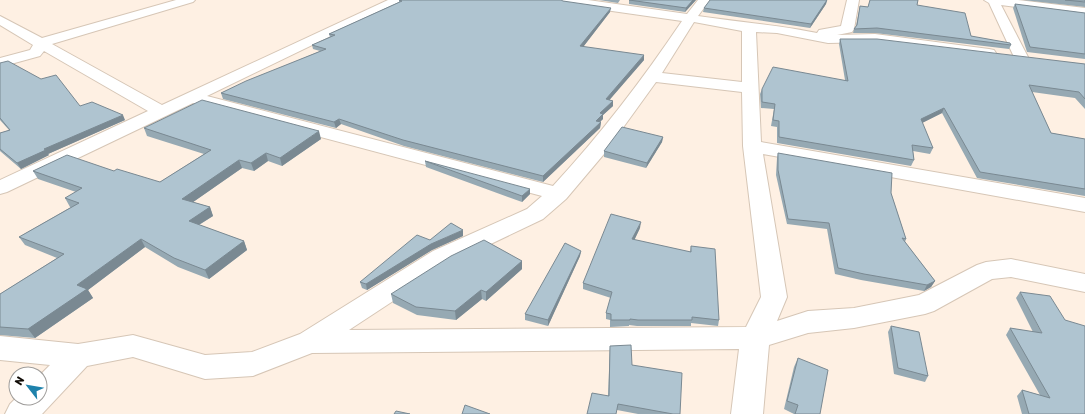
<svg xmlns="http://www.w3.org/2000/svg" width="1085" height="414" viewBox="0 0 1085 414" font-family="Rubik,sans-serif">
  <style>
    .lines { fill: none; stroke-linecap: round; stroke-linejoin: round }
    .minor-casing { stroke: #d6c6b6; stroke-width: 2 }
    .minor { fill: #fff; fill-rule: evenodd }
    .wall { fill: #96a9b3 }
    .shaded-wall { fill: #7a8992 }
    .building { fill: #afc4d0; stroke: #7a8992 }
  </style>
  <rect width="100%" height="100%" fill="#fef0e3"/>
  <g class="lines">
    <defs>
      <g id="minor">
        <path d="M176,0H195L193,2L52,44L162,105L388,0H403L401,2L207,96L553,186C601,134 643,79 682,21L563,4L557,0H588L687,14L698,0H710L698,16C738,22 778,25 817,33L819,30L841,26L847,0H859L854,29L852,32L837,35L875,34L989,49L994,50L996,53L994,56L989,57L875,42L828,43L777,33L756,32L761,142L1085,198V212L763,154L787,297L777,321L808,311L854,308L919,295L977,265L986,262L1011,259L1085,274V292L1011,277L992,279L934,311L925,314L854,328L808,333L769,345L763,414H731L739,349L312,353L253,376L205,379L133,357L87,366L42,414H5L10,404L16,398H40V375L50,365L0,360V336L78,344L133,335L205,355L252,352L300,334L433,251L527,209L542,196L193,103L7,192L0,194V180L148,111L44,51L40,56L0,67V58L30,50L33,45L0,25V16L42,38ZM694,22L742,31V82L662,73ZM656,82L742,92L743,146L761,297L746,327L349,330L451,263L543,219L566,199L604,154Z"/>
        <polygon points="984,0 1018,0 1085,8 1085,16 1001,5 1028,57 1026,60 1016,60 1014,57 989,3"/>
      </g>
    </defs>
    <use href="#minor" class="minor-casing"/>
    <use href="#minor" class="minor"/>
  </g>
  <g class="wall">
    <polygon points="399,0 563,1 610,12 583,47 644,60 609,100 613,101 613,106 603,115 603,119 600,122 601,122 600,128 543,182 404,146 341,124 336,128 223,99 221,93 320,51 313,49 312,45 330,37 329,34 399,2"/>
    <polygon points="599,0 620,0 618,3"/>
    <polygon points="629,0 696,0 685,12 629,4"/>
    <polygon points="827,0 826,4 810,28 703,12 704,8"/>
    <polygon points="870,0 918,0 917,5 971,36 1011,45 1009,49 875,33 853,33 854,29 856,26 860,6 868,7"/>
    <polygon points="1023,0 1085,0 1085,7"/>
    <polygon points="1015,4 1085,13 1085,59 1027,52 1013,8"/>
    <polygon points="840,39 1085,64 1085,109 1075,98 1032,92 1051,133 1085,139 1085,196 977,178 942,113 922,123 933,148 930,154 913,151 914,160 911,166 777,143 777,127 771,126 774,109 761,108 760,94 762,89 845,80 839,44"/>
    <polygon points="0,63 80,106 125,120 48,154 49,155 21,169 0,151 0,133 9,130 0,120"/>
    <polygon points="144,128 321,139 282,166 268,161 254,171 242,168 193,202 210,207 213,216 199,225 244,241 247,250 209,279 178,267 145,247 88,290 93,298 35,338 0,335 0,294 57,258 25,245 19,237 71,207 70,207 65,198 76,192 38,179 33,171 160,182 204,154 147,136"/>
    <polygon points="663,137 662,142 646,168 604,157 604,151"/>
    <polygon points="778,153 891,193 906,239 905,242 935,281 931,287 924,291 861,280 835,274 827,229 787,224 776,175 777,158"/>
    <polygon points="425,161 530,194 522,202 426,167"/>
    <polygon points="640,228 634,240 690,252 691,246 719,320 718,326 691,323 691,326 637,326 629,325 629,326 610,327 610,320 606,319 606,313 611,298 583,289 583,283"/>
    <polygon points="463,236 432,250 367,290 362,288 360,282 430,240"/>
    <polygon points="581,251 580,256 548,326 525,320 525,314"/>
    <polygon points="522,261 522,269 486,301 482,299 456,320 417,315 393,303 391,294"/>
    <polygon points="1020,292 1085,414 1022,414 1017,396 1022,390 1040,395 1006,335 1010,328 1033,332 1016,298"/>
    <polygon points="891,326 928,376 925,382 894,374 888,332"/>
    <polygon points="610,346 632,365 680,414 638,414 617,410 608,396"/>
    <polygon points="798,358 820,414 794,414 784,409 794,367"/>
  </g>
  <g class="shaded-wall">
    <polygon points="693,0 696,0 685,12 686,8"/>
    <polygon points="827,0 826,4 810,28 811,24"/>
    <polygon points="611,8 610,12 580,51 580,46"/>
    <polygon points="644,55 644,60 606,104 606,99"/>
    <polygon points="613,101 613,106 603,115 603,119 595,126 596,121 600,113"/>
    <polygon points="944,108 942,113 918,125 921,119"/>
    <polygon points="123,115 125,120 48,154 49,155 21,169 17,163 44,149"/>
    <polygon points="339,119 341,124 336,128 334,122"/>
    <polygon points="601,122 600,128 543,182 543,176"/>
    <polygon points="319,131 321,139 282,166 280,158"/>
    <polygon points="663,137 662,142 646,168 647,163"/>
    <polygon points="266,153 268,161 254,171 251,163"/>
    <polygon points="239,160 242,168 186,207 182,199"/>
    <polygon points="530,189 530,194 522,202 522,196"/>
    <polygon points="210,207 213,216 192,229 189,221"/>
    <polygon points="641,222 640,228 632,245 632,239"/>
    <polygon points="463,230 463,236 432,250 367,290 366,284 431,244"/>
    <polygon points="141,239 145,247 88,290 93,298 35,338 28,329 77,285"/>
    <polygon points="244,241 247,250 209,279 205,270"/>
    <polygon points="581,251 580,256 548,326 548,320"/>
    <polygon points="522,261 522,269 486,301 486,292"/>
    <polygon points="935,281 931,287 924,291 927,285"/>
    <polygon points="481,290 482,299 456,320 455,311"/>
  </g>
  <g class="building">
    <polygon points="399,0 561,0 563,1 611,8 580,46 644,55 606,99 613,101 600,113 603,114 596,121 601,122 543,176 403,140 339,119 334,122 221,93 246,81 326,49 312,45 335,35 329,34 402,1"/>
    <polygon points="629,0 693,0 686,8"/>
    <polygon points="710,0 827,0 811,24 704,8"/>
    <polygon points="870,0 918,0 917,5 965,13 971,36 1010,43 1011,45 877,28 854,29 857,25 860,6 868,7"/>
    <polygon points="1065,0 1085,0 1085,2"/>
    <polygon points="1015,4 1085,13 1085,54 1030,47"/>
    <polygon points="840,39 877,39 1085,64 1085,99 1079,92 1029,85 1051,133 1085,139 1085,189 980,172 944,108 921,119 933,148 912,145 914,160 779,137 779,121 773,120 775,104 762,102 762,89 773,67 848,81"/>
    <polygon points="8,61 41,79 56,75 80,106 92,102 123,115 44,149 46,150 17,163 0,149 0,133 10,130 0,118 0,63"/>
    <polygon points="202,100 319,131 280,158 266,153 251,163 239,160 182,199 210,207 189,221 244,241 205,270 174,258 141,239 77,285 87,289 28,329 0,327 0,294 64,254 19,237 79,203 65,198 82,188 33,171 67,155 114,171 117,169 160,182 211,150 144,128"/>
    <polygon points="622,127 663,137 647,163 604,151"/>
    <polygon points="778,153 892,173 891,193 906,239 902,238 935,281 927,285 864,274 838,268 829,223 788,219 778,170"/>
    <polygon points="425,161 530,189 522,196"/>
    <polygon points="611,214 641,222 632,239 691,252 691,246 715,249 719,320 692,317 692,320 638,320 630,319 630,320 611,320 611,314 606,313 612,292 583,283"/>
    <polygon points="451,223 463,230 431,244 366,284 360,282 417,235 430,240"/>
    <polygon points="484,240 522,261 486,292 481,290 455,311 416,307 391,294 451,256"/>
    <polygon points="565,243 581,251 548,320 525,314"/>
    <polygon points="1020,292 1050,296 1065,320 1085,326 1085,414 1029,414 1022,390 1050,398 1010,328 1042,333"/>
    <polygon points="891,326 919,332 928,376 898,368"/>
    <polygon points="631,345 632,365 682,373 680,414 673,414 618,404 616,414 587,414 592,393 609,396 610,346"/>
    <polygon points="798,358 828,370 820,414 795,414 798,405 787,401"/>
    <polygon points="465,405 490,414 462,414"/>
    <polygon points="396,411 410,414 394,414"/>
  </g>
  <g transform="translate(28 386) rotate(301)"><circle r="19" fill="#ffffff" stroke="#9f9d9b"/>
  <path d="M0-3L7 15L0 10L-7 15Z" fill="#1e82ac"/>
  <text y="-6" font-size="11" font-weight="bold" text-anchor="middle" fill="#0f0a05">N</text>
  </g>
</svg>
